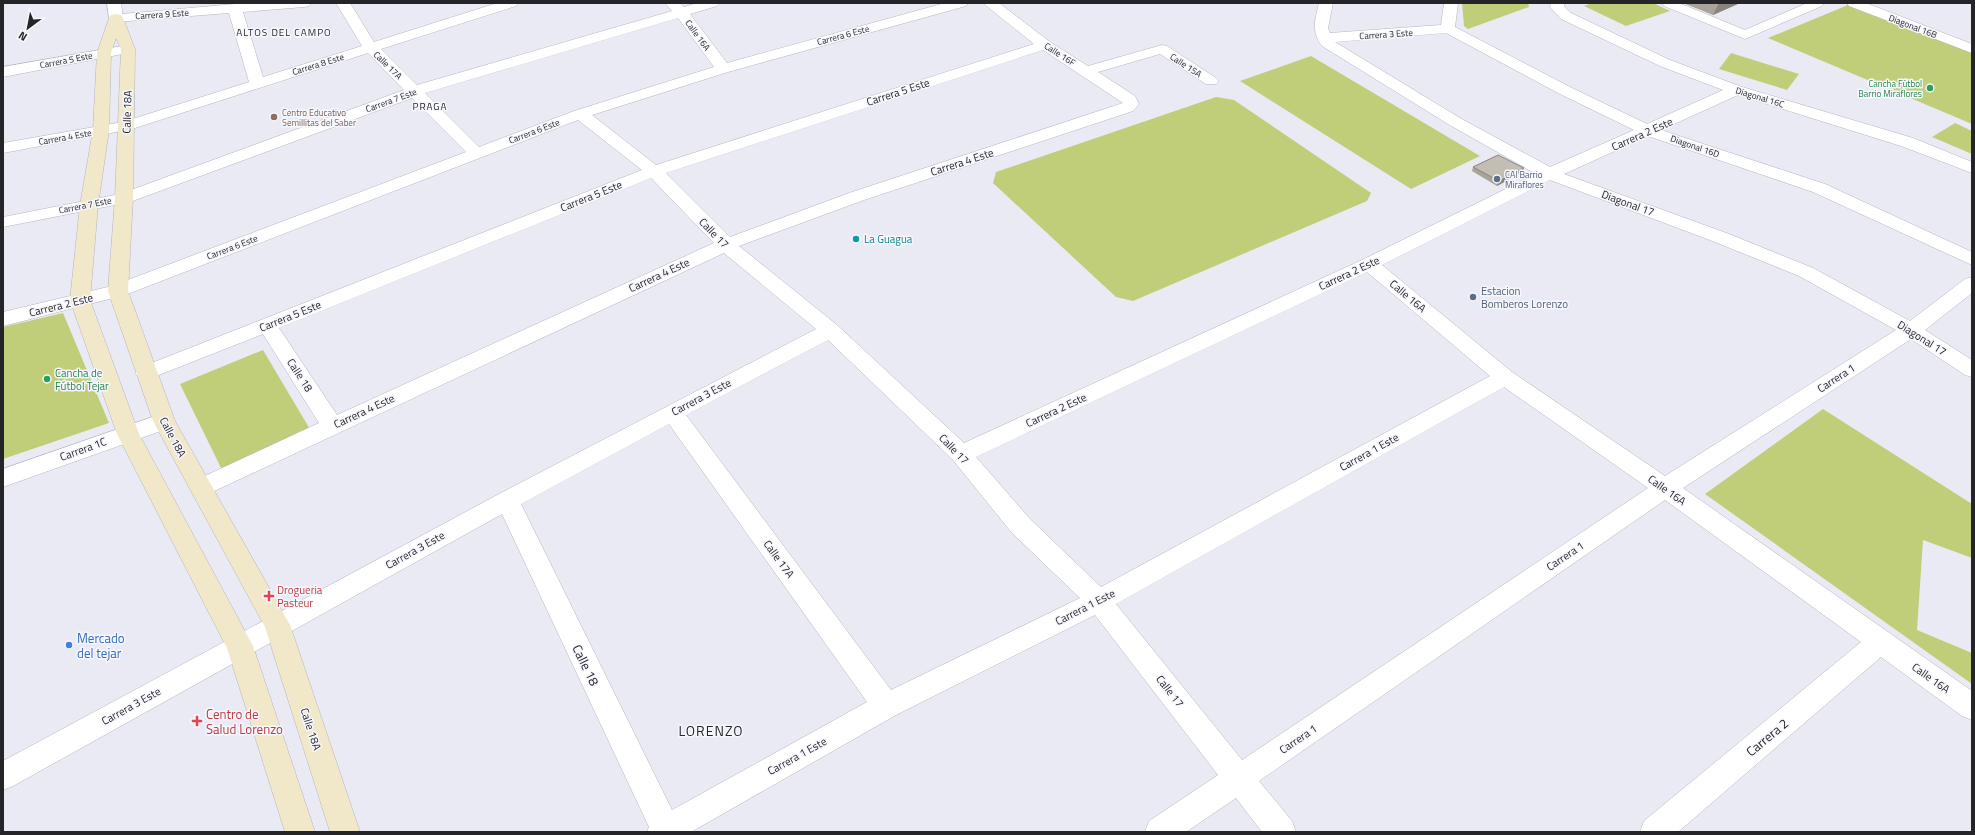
<svg xmlns="http://www.w3.org/2000/svg" width="1975" height="835" viewBox="0 0 1975 835" font-family="'Titillium Web',sans-serif">
  <style>
    .green { fill: #c0ce79 }
    .lines { fill: none; stroke-linecap: round; stroke-linejoin: round }
    .pedestrian-casing { stroke: #b5b5bf; stroke-width: 1 }
    .minor-casing { stroke: #b5b5bf; stroke-width: 1 }
    .tertiary-casing { stroke: #b5b5bf; stroke-width: 1 }
    .secondary-casing { stroke: #b5b5bf; stroke-width: 1 }
    .pedestrian { fill: #fff; fill-rule: evenodd }
    .minor { fill: #fff; fill-rule: evenodd }
    .tertiary { fill: #fff; fill-rule: evenodd }
    .secondary { fill: #f1e7c9; fill-rule: evenodd }
    .wall { fill: #a9a39b }
    .shaded-wall { fill: #89847e }
    .building { fill: #c4bdb4; stroke: #89847e }
    .leisure-dot { fill: #2e9e5b; stroke: #f7f7fe; stroke-width: 1.5 }
    .education-dot { fill: #8d6e63; stroke: #f7f7fe; stroke-width: 1.5 }
    .service-dot { fill: #5c6f8a; stroke: #f7f7fe; stroke-width: 1.5 }
    .culture-dot { fill: #0f9aa8; stroke: #f7f7fe; stroke-width: 1.5 }
    .health-dot { fill: #e0444e; stroke: #f7f7fe; stroke-width: 1.5 }
    .shop-dot { fill: #3f7fe0; stroke: #f7f7fe; stroke-width: 1.5 }
    .labels { text-anchor: middle; dominant-baseline: central; stroke-width: 3; stroke-linejoin: round; paint-order: stroke }
    .far-street-label { font-size: 9px; fill: #252529; stroke: #f7f7fe }
    .far-leisure-label { font-size: 9px; fill: #27864d; stroke: #f7f7fe; text-anchor: end }
    .far-education-label { font-size: 9px; fill: #785e54; stroke: #f7f7fe; text-anchor: start }
    .far-service-label { font-size: 9px; fill: #4e5e75; stroke: #f7f7fe; text-anchor: start }
    .far-neighbourhood-label { font-size: 10px; letter-spacing: 1px; fill: #252529; stroke: #f7f7fe }
    .street-label { font-size: 11px; fill: #252529; stroke: #f7f7fe }
    .culture-label { font-size: 11px; fill: #0d838f; stroke: #f7f7fe; text-anchor: start }
    .service-label { font-size: 11px; fill: #4e5e75; stroke: #f7f7fe; text-anchor: start }
    .leisure-label { font-size: 11px; fill: #27864d; stroke: #f7f7fe; text-anchor: start }
    .health-label { font-size: 11px; fill: #be3a42; stroke: #f7f7fe; text-anchor: start }
    .near-shop-label { font-size: 13px; fill: #366cbe; stroke: #f7f7fe; text-anchor: start }
    .near-street-label { font-size: 13px; fill: #252529; stroke: #f7f7fe }
    .near-health-label { font-size: 13px; fill: #be3a42; stroke: #f7f7fe; text-anchor: start }
    .near-neighbourhood-label { font-size: 14px; letter-spacing: 1px; fill: #252529; stroke: #f7f7fe }
  </style>
  <rect width="100%" height="100%" fill="#eaeaf4"/>
  <g class="green">
    <polygon points="1462,3 1528,3 1529,7 1468,29 1464,26"/>
    <polygon points="1592,3 1653,3 1670,11 1626,26 1584,6"/>
    <polygon points="1848,5 1972,53 1972,124 1768,38"/>
    <polygon points="1731,53 1799,74 1787,90 1719,69"/>
    <polygon points="1311,56 1480,156 1411,189 1240,81"/>
    <polygon points="1216,97 1234,100 1371,193 1367,201 1133,301 1116,297 993,183 996,172"/>
    <polygon points="1955,123 1972,131 1972,154 1932,137"/>
    <polygon points="63,313 109,423 3,459 3,327"/>
    <polygon points="263,350 311,431 223,472 180,384"/>
    <polygon points="1823,409 1972,504 1972,558 1923,540 1917,630 1972,653 1972,684 1705,494"/>
  </g>
  <g class="lines">
    <defs>
      <polygon id="pedestrian" points="1662,3 1679,3 1745,30 1807,3 1824,3 1822,6 1745,39 1664,6"/>
      <g id="minor">
        <path d="M311,3L309,6L304,7L243,12L263,77L362,46L336,3H350L374,42L497,3H518L516,6L381,49L417,85L672,11L665,3H680L684,7L697,3H719L717,6L690,14L727,63L945,3H968L966,6L728,72L592,115L656,165L1034,44L983,3H999L1050,42L1088,66L1162,45L1167,46L1216,78L1219,81L1216,84H1206L1160,54L1098,72L1135,96L1139,104L1133,111L864,200L739,246L837,325L964,443L1362,260L1536,174L1448,124L1322,46C1311,31 1315,20 1319,3H1333L1328,28L1330,33L1441,25L1444,3H1458L1455,27L1572,88L1647,124L1723,90L1660,66L1561,19L1550,7L1551,3H1565L1564,6L1571,13L1670,60L1742,87L1913,138L1972,162V173L1901,146L1738,95L1661,130L1825,184L1972,252V265L1813,192L1648,136L1564,174L1729,234L1813,268L1910,321L1965,279L1972,277V293L1925,330L1972,360V377L1965,375L1911,339L1683,488L1972,691V720L1962,716L1881,657L1678,832H1640L1644,821L1861,642L1665,500L1259,781L1292,821L1296,832H1262L1236,798L1186,832H1145L1149,821L1218,775L1095,615L896,715L691,832H647L649,827L502,514L13,786L3,790V761L499,494L816,329L724,253L210,493L202,496L194,493L190,487L194,481L319,423L263,334L146,380L139,378L135,373L139,368L642,170L578,120L125,295L3,326V312L112,286L466,152L412,98L130,202L3,227V217L120,194L404,90L368,53L132,129L3,153V143L123,122L249,82L229,13L116,22L111,21L109,18L111,15L235,4ZM678,18L714,67L574,111L479,147L425,93ZM1446,33L1560,94L1634,130L1550,167L1460,118L1335,42ZM1043,50L1123,103L852,192L730,237L666,173ZM651,178L714,243L337,415L279,328ZM1550,180L1715,242L1799,276L1896,330L1665,476L1512,372L1382,265ZM1367,272L1490,376L1101,587L1030,519L976,457ZM828,340L953,460L1012,533L1080,598L891,690L686,415ZM1504,387L1648,488L1242,760L1116,604ZM669,424L867,702L672,810L521,504Z"/>
        <polygon points="1847,3 1866,3 1972,44 1972,53 1849,6"/>
        <polygon points="128,45 133,46 135,49 133,52 3,77 3,67"/>
        <polygon points="164,413 172,415 175,421 172,427 3,487 3,469"/>
      </g>
      <polygon id="tertiary" points="107,3 121,3 123,18 121,21 111,21 109,18"/>
      <polygon id="secondary" points="116,14 121,15 123,18 135,49 133,198 128,291 175,421 290,625 360,832 330,832 265,627 153,421 108,291 115,198 121,49 116,38 111,53 109,130 98,205 90,300 139,434 253,646 315,832 285,832 227,648 117,434 70,300 80,205 93,130 97,53 109,18 111,15"/>
    </defs>
    <use href="#pedestrian" class="pedestrian-casing"/>
    <use href="#minor" class="minor-casing"/>
    <use href="#tertiary" class="tertiary-casing"/>
    <use href="#secondary" class="secondary-casing"/>
    <use href="#pedestrian" class="pedestrian"/>
    <use href="#minor" class="minor"/>
    <use href="#tertiary" class="tertiary"/>
    <use href="#secondary" class="secondary"/>
  </g>
  <g class="wall">
    <polygon points="1683,3 1740,3 1713,15"/>
    <polygon points="1473,167 1522,172 1497,186 1472,171"/>
  </g>
  <g class="shaded-wall">
    <polygon points="1719,3 1740,3 1713,15"/>
    <polygon points="1524,168 1522,172 1497,186 1499,181"/>
  </g>
  <polygon class="building" points="1498,155 1524,168 1499,181 1473,167"/>
  <g class="leisure-dot">
    <circle cx="1930" cy="88" r="4"/>
    <circle cx="47" cy="379" r="4"/>
  </g>
  <circle class="education-dot" cx="274" cy="117" r="4"/>
  <g class="service-dot">
    <circle cx="1497" cy="179" r="4"/>
    <circle cx="1473" cy="297" r="4"/>
  </g>
  <circle class="culture-dot" cx="856" cy="239" r="4"/>
  <g class="health-dot">
    <path d="M267 590h4v4h4v4h-4v4h-4v-4h-4v-4h4z"/>
    <path d="M195 715h4v4h4v4h-4v4h-4v-4h-4v-4h4z"/>
  </g>
  <circle class="shop-dot" cx="69" cy="645" r="4"/>
  <g class="labels">
    <g class="far-street-label">
      <text transform="translate(162 14) rotate(-4)">Carrera 9 Este</text>
      <text transform="translate(1913 26) rotate(21)">Diagonal 16B</text>
      <text transform="translate(1386 34) rotate(-4)">Carrera 3 Este</text>
      <text transform="translate(698 35) rotate(54)">Calle 16A</text>
      <text transform="translate(843 35) rotate(-15)">Carrera 6 Este</text>
      <text transform="translate(1060 54) rotate(33)">Calle 16F</text>
      <text transform="translate(66 60) rotate(-11)">Carrera 5 Este</text>
      <text transform="translate(318 64) rotate(-17)">Carrera 8 Este</text>
      <text transform="translate(388 65) rotate(44)">Calle 17A</text>
      <text transform="translate(1186 65) rotate(33)">Calle 15A</text>
      <text transform="translate(1760 97) rotate(17)">Diagonal 16C</text>
      <text transform="translate(391 100) rotate(-20)">Carrera 7 Este</text>
      <text transform="translate(534 131) rotate(-21)">Carrera 6 Este</text>
      <text transform="translate(65 137) rotate(-10)">Carrera 4 Este</text>
      <text transform="translate(1695 146) rotate(19)">Diagonal 16D</text>
      <text transform="translate(85 205) rotate(-11)">Carrera 7 Este</text>
      <text transform="translate(232 247) rotate(-21)">Carrera 6 Este</text>
    </g>
    <g class="far-leisure-label">
      <text x="1922" y="83">Cancha Fútbol<tspan x="1922" dy="10">Barrio Miraflores</tspan></text>
    </g>
    <g class="far-education-label">
      <text x="282" y="112">Centro Educativo<tspan x="282" dy="10">Semillitas del Saber</tspan></text>
    </g>
    <g class="far-service-label">
      <text x="1505" y="174">CAI Barrio<tspan x="1505" dy="10">Miraflores</tspan></text>
    </g>
    <g class="far-neighbourhood-label">
      <text x="284" y="32">ALTOS DEL CAMPO</text>
      <text x="430" y="106">PRAGA</text>
    </g>
    <g class="street-label">
      <text transform="translate(898 92) rotate(-18)">Carrera 5 Este</text>
      <text transform="translate(127 112) rotate(-88)">Calle 18A</text>
      <text transform="translate(1642 134) rotate(-24)">Carrera 2 Este</text>
      <text transform="translate(962 162) rotate(-18)">Carrera 4 Este</text>
      <text transform="translate(591 196) rotate(-22)">Carrera 5 Este</text>
      <text transform="translate(1628 203) rotate(20)">Diagonal 17</text>
      <text transform="translate(714 233) rotate(46)">Calle 17</text>
      <text transform="translate(1349 273) rotate(-25)">Carrera 2 Este</text>
      <text transform="translate(659 275) rotate(-25)">Carrera 4 Este</text>
      <text transform="translate(1408 296) rotate(40)">Calle 16A</text>
      <text transform="translate(61 305) rotate(-14)">Carrera 2 Este</text>
      <text transform="translate(290 316) rotate(-22)">Carrera 5 Este</text>
      <text transform="translate(1922 338) rotate(32)">Diagonal 17</text>
      <text transform="translate(300 375) rotate(57)">Calle 18</text>
      <text transform="translate(1836 378) rotate(-33)">Carrera 1</text>
      <text transform="translate(701 397) rotate(-28)">Carrera 3 Este</text>
      <text transform="translate(1056 410) rotate(-25)">Carrera 2 Este</text>
      <text transform="translate(364 411) rotate(-25)">Carrera 4 Este</text>
      <text transform="translate(173 437) rotate(62)">Calle 18A</text>
      <text transform="translate(83 449) rotate(-20)">Carrera 1C</text>
      <text transform="translate(954 449) rotate(46)">Calle 17</text>
      <text transform="translate(1369 452) rotate(-29)">Carrera 1 Este</text>
      <text transform="translate(1667 490) rotate(35)">Calle 16A</text>
      <text transform="translate(415 550) rotate(-29)">Carrera 3 Este</text>
      <text transform="translate(1565 556) rotate(-34)">Carrera 1</text>
      <text transform="translate(779 559) rotate(54)">Calle 17A</text>
      <text transform="translate(1085 607) rotate(-27)">Carrera 1 Este</text>
      <text transform="translate(1931 678) rotate(35)">Calle 16A</text>
      <text transform="translate(1170 691) rotate(52)">Calle 17</text>
      <text transform="translate(131 706) rotate(-29)">Carrera 3 Este</text>
      <text transform="translate(311 729) rotate(72)">Calle 18A</text>
      <text transform="translate(1298 739) rotate(-34)">Carrera 1</text>
      <text transform="translate(797 756) rotate(-29)">Carrera 1 Este</text>
    </g>
    <g class="culture-label">
      <text x="864" y="239">La Guagua</text>
    </g>
    <g class="service-label">
      <text x="1481" y="291">Estacion<tspan x="1481" dy="13">Bomberos Lorenzo</tspan></text>
    </g>
    <g class="leisure-label">
      <text x="55" y="373">Cancha de<tspan x="55" dy="13">Fútbol Tejar</tspan></text>
    </g>
    <g class="health-label">
      <text x="277" y="590">Drogueria<tspan x="277" dy="13">Pasteur</tspan></text>
    </g>
    <g class="near-shop-label">
      <text x="77" y="638">Mercado<tspan x="77" dy="15">del tejar</tspan></text>
    </g>
    <g class="near-street-label">
      <text transform="translate(586 665) rotate(64)">Calle 18</text>
      <text transform="translate(1767 737) rotate(-40)">Carrera 2</text>
    </g>
    <g class="near-health-label">
      <text x="206" y="714">Centro de<tspan x="206" dy="15">Salud Lorenzo</tspan></text>
    </g>
    <g class="near-neighbourhood-label">
      <text x="711" y="730">LORENZO</text>
    </g>
  </g>
  <rect width="1975" height="835" fill="none" stroke="#252529" stroke-width="8"/>
  <g transform="translate(28 28) rotate(212)" stroke="#f7f7fe" stroke-width="3" paint-order="stroke">
  <path d="M0-3L7 15L0 10L-7 15Z" fill="#252529"/>
  <text y="-6" font-size="11" font-weight="bold" text-anchor="middle" fill="#252529">N</text>
  </g>
</svg>
